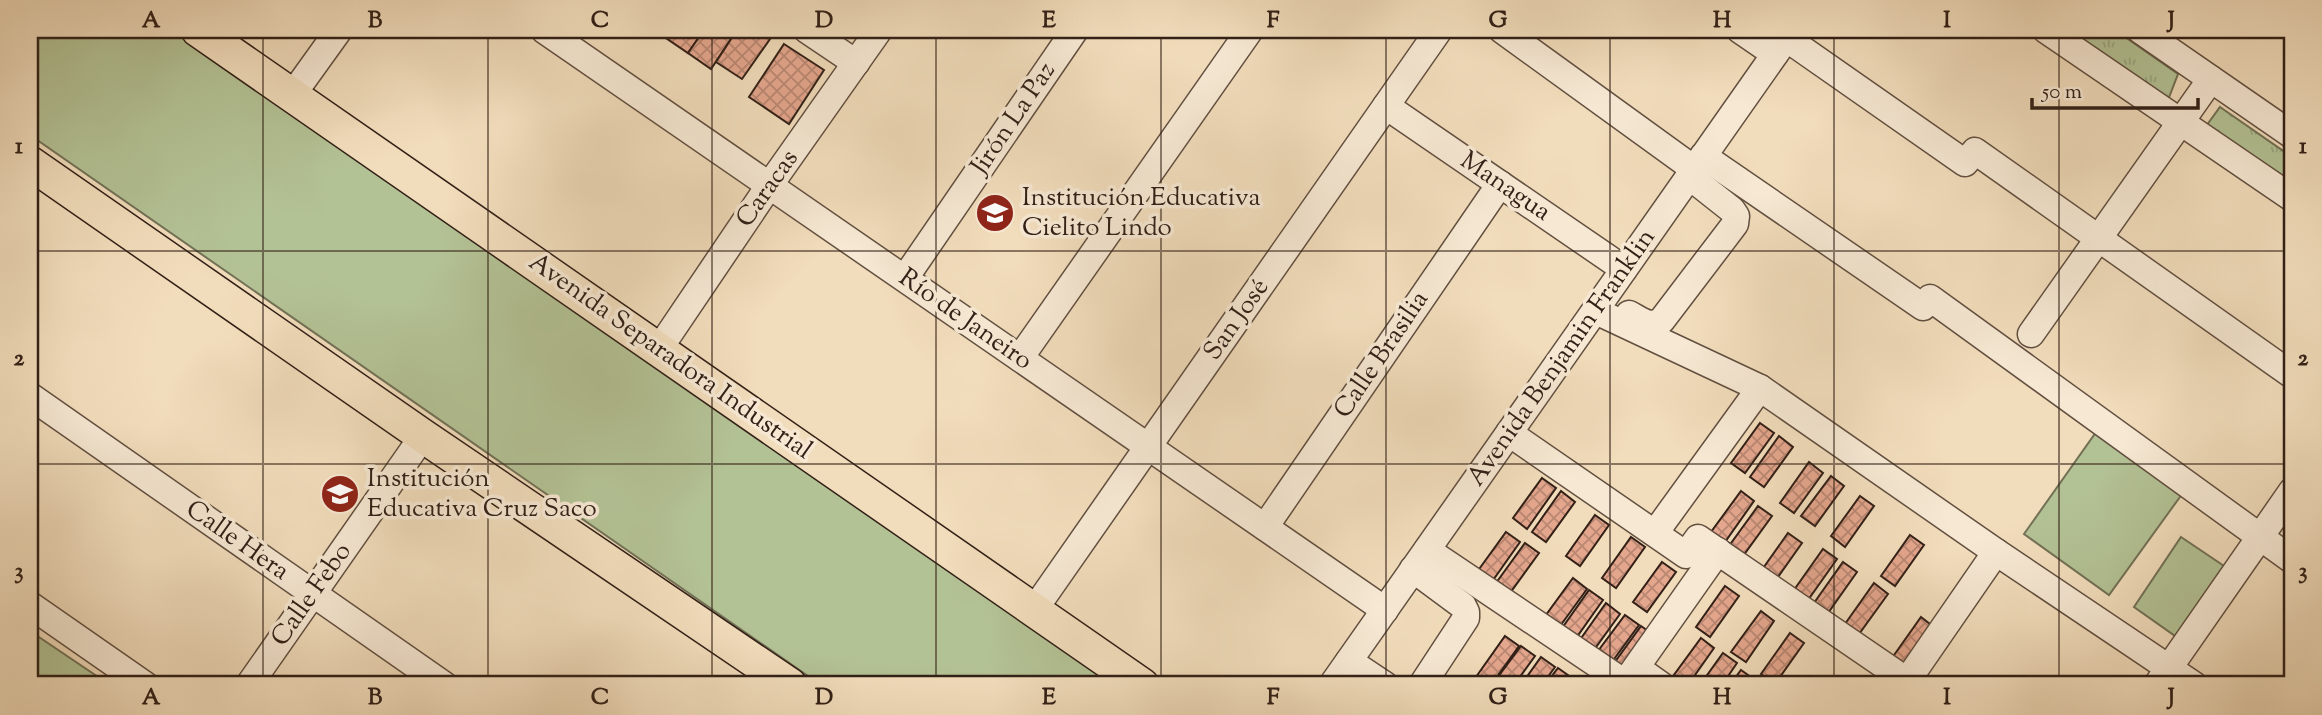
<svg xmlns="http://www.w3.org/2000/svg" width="2322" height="715" viewBox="0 0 2322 715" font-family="'Sorts Mill Goudy',serif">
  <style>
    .grass { fill: url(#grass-tufts); stroke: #727156; stroke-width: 2 }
    .park { fill: #b3c295; stroke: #727156; stroke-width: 2 }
    .building { fill: url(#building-cross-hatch); stroke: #322017; stroke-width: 2 }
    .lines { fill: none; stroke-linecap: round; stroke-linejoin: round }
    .minor-casing { stroke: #624f40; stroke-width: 29 }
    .major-casing { stroke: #322017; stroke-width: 36 }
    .minor { stroke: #f6e8d3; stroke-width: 26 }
    .major { stroke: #f1dcbb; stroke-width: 33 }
    .grid { fill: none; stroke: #322017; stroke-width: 2; stroke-opacity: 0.55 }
    .labels { text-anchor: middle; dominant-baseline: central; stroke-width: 7; stroke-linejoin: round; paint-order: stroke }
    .street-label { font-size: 26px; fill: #322017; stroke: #f6e8d3 }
    .poi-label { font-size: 26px; fill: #322017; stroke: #f6e8d3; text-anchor: start }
    .neatline { fill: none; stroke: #322017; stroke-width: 2.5 }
    .grid-label { font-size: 23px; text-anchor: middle; font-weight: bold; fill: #322017 }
  </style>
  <defs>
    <pattern id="grass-tufts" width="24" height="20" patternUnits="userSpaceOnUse" patternTransform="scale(1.75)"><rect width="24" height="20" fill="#b3c295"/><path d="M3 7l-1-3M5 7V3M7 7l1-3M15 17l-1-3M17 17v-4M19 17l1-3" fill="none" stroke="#9aa680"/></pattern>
    <pattern id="building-cross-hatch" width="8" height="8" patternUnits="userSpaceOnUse" patternTransform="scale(1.75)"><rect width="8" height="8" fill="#e4a68d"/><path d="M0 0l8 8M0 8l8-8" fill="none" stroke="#b98772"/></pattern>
  </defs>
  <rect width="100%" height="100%" fill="#f1dcbb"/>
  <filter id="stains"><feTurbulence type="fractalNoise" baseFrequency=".00286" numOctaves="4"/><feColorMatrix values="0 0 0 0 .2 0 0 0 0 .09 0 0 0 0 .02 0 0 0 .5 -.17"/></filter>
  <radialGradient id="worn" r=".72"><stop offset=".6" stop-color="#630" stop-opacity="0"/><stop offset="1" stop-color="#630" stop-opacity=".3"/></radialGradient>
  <g class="grass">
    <polygon points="2068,30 2115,30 2178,74 2168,100"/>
    <polygon points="2220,107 2292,157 2292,189 2204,129"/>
  </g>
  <g class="park">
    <polygon points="30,30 180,30 1128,685 821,685 30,135"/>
    <polygon points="2099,428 2185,490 2109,595 2024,534"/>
    <polygon points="2181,537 2227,568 2178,638 2134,607"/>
    <polygon points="30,631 110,685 30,685"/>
  </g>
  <g class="building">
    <polygon points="654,30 704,30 688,53"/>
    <polygon points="704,30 737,30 711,69 688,53"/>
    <polygon points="737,30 756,30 770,39 742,79 716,62"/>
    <polygon points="784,44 824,70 789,124 749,97"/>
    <polygon points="1760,423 1774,433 1745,473 1731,463"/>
    <polygon points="1779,436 1793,447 1764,487 1750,477"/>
    <polygon points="1809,462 1823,473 1794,513 1780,503"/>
    <polygon points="1831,476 1844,486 1815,526 1801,516"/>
    <polygon points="1542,478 1556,488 1527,529 1513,518"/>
    <polygon points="1561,491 1575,502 1546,542 1532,532"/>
    <polygon points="1741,491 1754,501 1725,542 1711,532"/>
    <polygon points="1860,496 1874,506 1845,547 1831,536"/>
    <polygon points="1758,506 1772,516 1743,556 1729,546"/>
    <polygon points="1595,515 1609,525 1580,566 1566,556"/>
    <polygon points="1506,532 1520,542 1491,583 1477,572"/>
    <polygon points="1788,533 1802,543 1773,584 1759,574"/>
    <polygon points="1910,535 1924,545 1895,586 1881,576"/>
    <polygon points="1631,537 1645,547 1616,588 1602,578"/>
    <polygon points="1525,543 1539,553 1510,593 1496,583"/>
    <polygon points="1823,549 1837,559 1808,600 1794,590"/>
    <polygon points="1662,562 1676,572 1647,612 1633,602"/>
    <polygon points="1843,562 1857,572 1828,613 1814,603"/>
    <polygon points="1573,578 1587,589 1558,629 1543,619"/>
    <polygon points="1874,583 1888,594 1859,634 1845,624"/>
    <polygon points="1725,586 1739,596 1710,637 1696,627"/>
    <polygon points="1589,590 1603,600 1574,641 1560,631"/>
    <polygon points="1606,603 1620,614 1591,654 1577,644"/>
    <polygon points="1761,611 1774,621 1746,662 1731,652"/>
    <polygon points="1625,615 1639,625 1609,666 1595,655"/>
    <polygon points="1921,617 1935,628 1906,668 1892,658"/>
    <polygon points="1641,626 1655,636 1626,676 1612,666"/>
    <polygon points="1790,633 1804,643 1775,684 1761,674"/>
    <polygon points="1505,636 1519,646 1491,685 1488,685 1476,677"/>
    <polygon points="1701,638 1714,648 1688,685 1681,685 1671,679"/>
    <polygon points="1521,646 1535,656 1514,685 1492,685"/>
    <polygon points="1723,653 1737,663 1722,685 1700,685"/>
    <polygon points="1541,657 1555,667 1542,685 1521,685"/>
    <polygon points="1558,668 1572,678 1567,685 1545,685"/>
    <polygon points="1741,670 1755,680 1751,685 1730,685"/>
  </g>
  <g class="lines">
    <defs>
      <g id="minor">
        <polyline points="544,30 1385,610"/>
        <polyline points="807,30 856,63"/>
        <polyline points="1502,30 1694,169"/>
        <polyline points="1740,30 1775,54"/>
        <polyline points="2046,30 2292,198"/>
        <polyline points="2140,30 2292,135"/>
        <polyline points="1786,38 1965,163 1975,151 2292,375"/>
        <polyline points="293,94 339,30"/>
        <polyline points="1386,106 1624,269"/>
        <polyline points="1703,156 1923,307 1930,298 2292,560"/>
        <polyline points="905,278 1075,30"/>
        <polyline points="1596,311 1760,388 1996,552 2194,685"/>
        <path d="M1629,314C1641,320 1650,329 1662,320L1735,224L1736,216L1732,210L1689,176"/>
        <polyline points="2031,334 2211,79"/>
        <polyline points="659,349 769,186 879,30"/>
        <polyline points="1020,358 1250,30"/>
        <polyline points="30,396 444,685"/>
        <polyline points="1509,433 1686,555 1698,538 1913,685"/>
        <polyline points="1265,527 1500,184"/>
        <polyline points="1655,533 1760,388"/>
        <polyline points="1427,550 1625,683 1718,551"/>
        <polyline points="1413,569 1463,606 1466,612 1466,618 1422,685"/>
        <polyline points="30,605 145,685"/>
        <polyline points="1034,610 1439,30"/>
        <polyline points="1349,661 1385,685"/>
        <polyline points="1637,668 1661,685"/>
        <polyline points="1907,681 1996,552"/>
        <polyline points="249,685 423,436"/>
        <polyline points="1332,685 1792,30"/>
        <polyline points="2157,685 2292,491"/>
      </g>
      <g id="major">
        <polyline points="198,30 1142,685"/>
        <polyline points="30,163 423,436 790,685"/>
      </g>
    </defs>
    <use href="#minor" class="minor-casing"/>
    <use href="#major" class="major-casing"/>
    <use href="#minor" class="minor"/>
    <use href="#major" class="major"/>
  </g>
  <path class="grid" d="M263,30V685M488,30V685M712,30V685M936,30V685M1161,30V685M1386,30V685M1610,30V685M1834,30V685M2059,30V685M30,251H2292M30,464H2292"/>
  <defs>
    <symbol id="school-disc" viewBox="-11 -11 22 22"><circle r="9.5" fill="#8f2418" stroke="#f6e8d3"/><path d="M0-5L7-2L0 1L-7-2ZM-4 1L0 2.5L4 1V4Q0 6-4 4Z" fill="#fff"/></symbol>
  </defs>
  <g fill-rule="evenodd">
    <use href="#school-disc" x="973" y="191" width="44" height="44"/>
    <use href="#school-disc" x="318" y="472" width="44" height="44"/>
  </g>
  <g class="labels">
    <g class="street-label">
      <text transform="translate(1014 119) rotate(-56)">Jirón La Paz</text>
      <text transform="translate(1505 187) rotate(34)">Managua</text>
      <text transform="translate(768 189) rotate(-55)">Caracas</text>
      <text transform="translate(965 320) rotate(35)">Río de Janeiro</text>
      <text transform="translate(1237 320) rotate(-55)">San José</text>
      <text transform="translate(1382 355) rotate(-56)">Calle Brasilia</text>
      <text transform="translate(670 357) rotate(35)">Avenida Separadora Industrial</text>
      <text transform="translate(1562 358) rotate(-55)">Avenida Benjamin Franklin</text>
      <text transform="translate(237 541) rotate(35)">Calle Hera</text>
      <text transform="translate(312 595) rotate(-55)">Calle Febo</text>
    </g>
    <g class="poi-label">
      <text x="1022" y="198">Institución Educativa<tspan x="1022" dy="30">Cielito Lindo</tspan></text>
      <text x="367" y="479">Institución<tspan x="367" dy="30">Educativa Cruz Saco</tspan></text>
    </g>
  </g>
  <rect width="2322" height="715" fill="none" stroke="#f1dcbb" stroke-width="77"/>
  <path d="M2032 98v10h166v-10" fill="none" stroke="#322017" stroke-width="3.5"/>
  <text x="2042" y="98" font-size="21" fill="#322017" stroke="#f6e8d3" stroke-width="5" paint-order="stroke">50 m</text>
  <rect x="38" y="38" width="2246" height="638" class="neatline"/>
  <g class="grid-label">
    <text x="151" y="27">A</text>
    <text x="375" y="27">B</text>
    <text x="600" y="27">C</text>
    <text x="824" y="27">D</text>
    <text x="1049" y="27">E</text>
    <text x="1273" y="27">F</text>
    <text x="1498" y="27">G</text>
    <text x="1722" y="27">H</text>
    <text x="1947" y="27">I</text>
    <text x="2171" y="27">J</text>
    <text x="19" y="153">1</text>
    <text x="2303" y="153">1</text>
    <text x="19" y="365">2</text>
    <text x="2303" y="365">2</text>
    <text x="19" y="578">3</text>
    <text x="2303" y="578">3</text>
    <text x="151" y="704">A</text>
    <text x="375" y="704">B</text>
    <text x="600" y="704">C</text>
    <text x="824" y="704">D</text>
    <text x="1049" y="704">E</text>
    <text x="1273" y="704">F</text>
    <text x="1498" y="704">G</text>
    <text x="1722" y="704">H</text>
    <text x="1947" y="704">I</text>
    <text x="2171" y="704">J</text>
  </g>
  <rect width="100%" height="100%" filter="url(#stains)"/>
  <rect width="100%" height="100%" fill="url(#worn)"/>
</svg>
